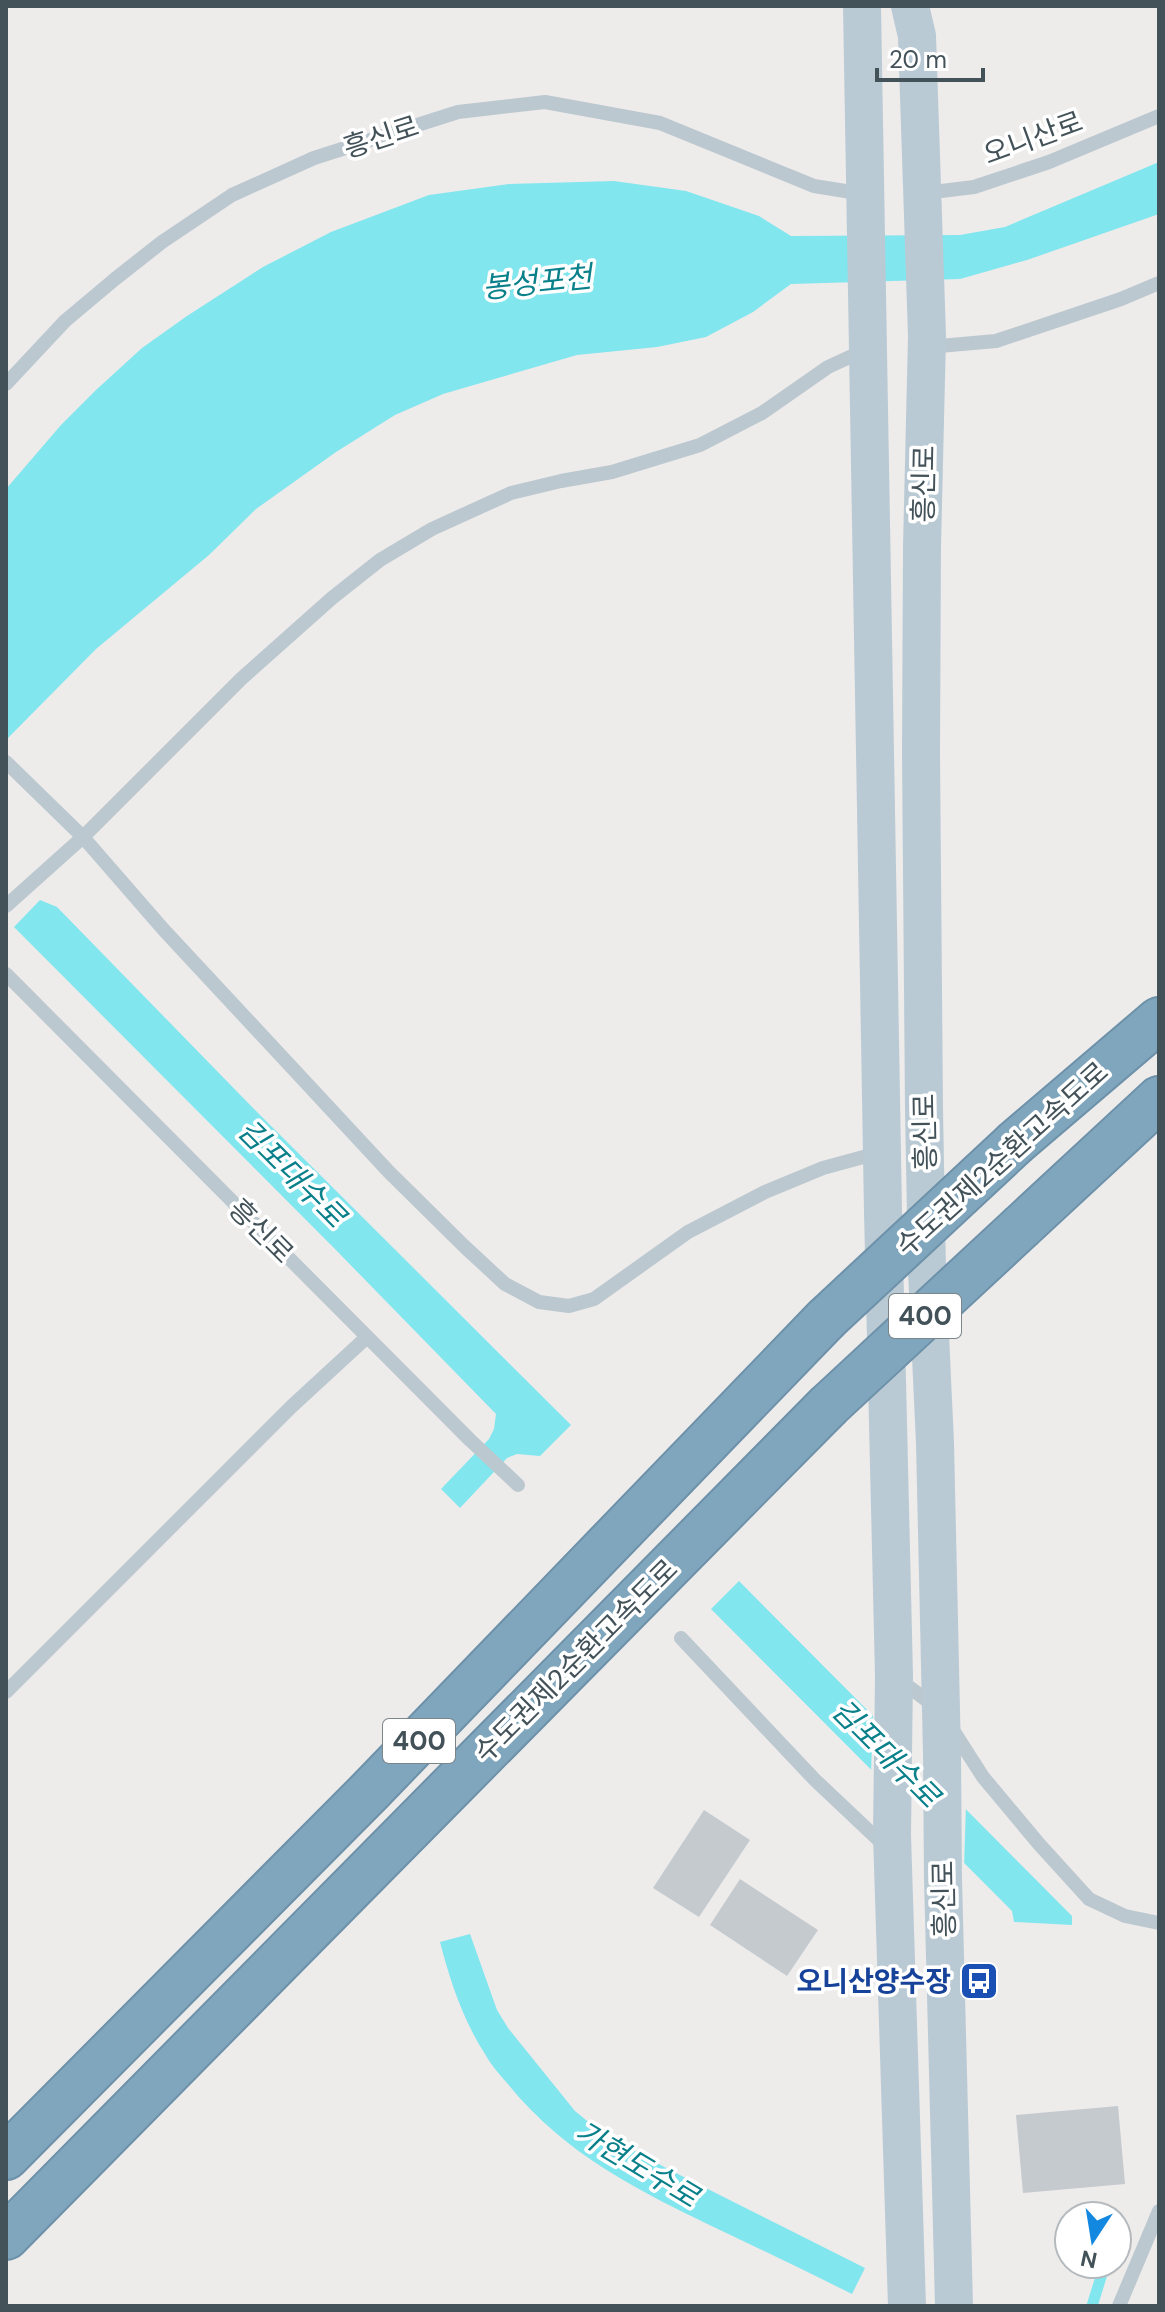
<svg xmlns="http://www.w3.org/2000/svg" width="1165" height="2312" viewBox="0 0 1165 2312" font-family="'DM Sans','Noto Sans KR',sans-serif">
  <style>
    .water { fill: #81e6ee }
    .pier { fill: #eeebeb }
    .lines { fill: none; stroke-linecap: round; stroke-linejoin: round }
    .stream { stroke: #81e6ee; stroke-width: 11 }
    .building { fill: #c5cacf }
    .motorway-casing { stroke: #6c91a9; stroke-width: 48 }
    .service { stroke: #bbc8cf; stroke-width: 14 }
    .secondary { stroke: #bacad4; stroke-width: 38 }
    .motorway { stroke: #80a6bd; stroke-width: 44 }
    .motorway-bridge-casing { stroke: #6c91a9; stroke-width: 48; stroke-linecap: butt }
    .motorway-bridge { stroke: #80a6bd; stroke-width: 44 }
    .labels { text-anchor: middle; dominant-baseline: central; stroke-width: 7; stroke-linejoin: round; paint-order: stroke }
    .shield { fill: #fff; stroke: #7b868b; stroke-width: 2 }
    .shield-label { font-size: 26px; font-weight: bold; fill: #435259 }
    .street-label { font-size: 28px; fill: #435259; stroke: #fff }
    .transit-label { font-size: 28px; font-weight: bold; fill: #164399; stroke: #fff; text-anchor: end }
    .water-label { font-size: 30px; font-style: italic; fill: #09808a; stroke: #fff }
  </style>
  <rect width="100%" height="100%" fill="#eeebeb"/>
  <g class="water">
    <polygon points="1159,162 1159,214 1027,260 960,279 791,284 753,312 706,337 657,347 577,355 443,394 395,415 336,452 256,509 209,555 96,649 6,740 6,489 61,425 96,390 142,348 187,316 263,267 331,232 429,195 509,184 614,181 686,191 759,216 791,236 960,235 1005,227"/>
    <polygon points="40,900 57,907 254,1109 571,1425 540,1456 517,1454 507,1458 460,1508 441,1489 489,1439 494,1429 496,1414 334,1248 14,927"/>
    <polygon points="739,1581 1072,1916 1072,1925 1014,1922 1012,1911 711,1609"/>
    <path d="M470,1934L497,2010L508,2028L575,2111L603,2134L668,2169L865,2268L852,2294C808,2272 764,2251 720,2230C639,2191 565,2155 507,2083C499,2074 491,2065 485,2054C463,2020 450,1981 440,1942Z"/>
  </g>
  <polygon class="pier" points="873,1710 966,1803 964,1868 871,1774"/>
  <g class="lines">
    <polyline class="stream" points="1092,2306 1105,2264"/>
  </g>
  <g class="building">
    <polygon points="704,1810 750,1840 699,1917 653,1888"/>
    <polygon points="740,1879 818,1930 787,1976 710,1925"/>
    <polygon points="1118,2106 1125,2184 1023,2193 1016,2115"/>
  </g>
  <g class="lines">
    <defs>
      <g id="motorway">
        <polyline points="1016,1142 1159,1020"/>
        <polyline points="1022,1226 1159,1099"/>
        <polyline points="6,2157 371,1790 826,1319"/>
        <polyline points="6,2237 828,1406"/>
      </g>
    </defs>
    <use href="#motorway" class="motorway-casing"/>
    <g class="service">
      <polyline points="925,193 974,187 1049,162 1159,116"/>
      <polyline points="928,347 996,341 1121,299 1159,283"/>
      <polyline points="6,384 65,321 115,279 162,242 232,195 314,158 458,112 545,102 660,123 814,186 864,194"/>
      <polyline points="6,762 83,837 163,929 389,1172 465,1247 505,1284 539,1302 569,1306 594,1299 688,1232 765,1192 823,1168 878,1153"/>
      <polyline points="6,906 83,837 241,679 332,598 380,560 432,529 511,493 561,481 612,472 700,445 762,413 828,367 865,350"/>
      <polyline points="6,974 470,1440 518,1485"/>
      <polyline points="681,1638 815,1780 886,1847"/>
      <polyline points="898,1679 936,1707"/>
      <polyline points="6,1692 291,1407 367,1337"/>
      <polyline points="951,1727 983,1777 1039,1844 1089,1899 1125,1916 1159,1923"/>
      <polyline points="1119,2306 1159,2211"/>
    </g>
    <g class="secondary">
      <polyline points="862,6 883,1212 894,1676 892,1835 907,2306"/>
      <polyline points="910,6 917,36 927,336 922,547 921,753 924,1109 927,1271 935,1443 942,1754 943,1879 954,2306"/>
    </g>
    <use href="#motorway" class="motorway"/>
    <defs>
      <g id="motorway-bridge">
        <polyline points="826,1319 1016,1142"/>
        <polyline points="828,1406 1022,1226"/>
      </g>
    </defs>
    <use href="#motorway-bridge" class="motorway-bridge-casing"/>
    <use href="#motorway-bridge" class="motorway-bridge"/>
  </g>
  <defs>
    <symbol id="bus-square" viewBox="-11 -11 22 22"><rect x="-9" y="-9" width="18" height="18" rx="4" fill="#1a4fb4" stroke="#fff"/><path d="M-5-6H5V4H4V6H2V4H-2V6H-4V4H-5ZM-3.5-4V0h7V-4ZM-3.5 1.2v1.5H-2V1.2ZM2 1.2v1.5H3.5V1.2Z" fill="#fff"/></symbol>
  </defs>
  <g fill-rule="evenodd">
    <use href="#bus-square" x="957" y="1959" width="44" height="44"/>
  </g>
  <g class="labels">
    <g class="shield">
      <rect x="889" y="1294" width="72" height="44" rx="6"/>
      <rect x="383" y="1719" width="72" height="44" rx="6"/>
    </g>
    <g class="shield-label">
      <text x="925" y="1316">400</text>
      <text x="419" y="1741">400</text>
    </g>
    <g class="street-label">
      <text transform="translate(381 137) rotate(-18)">흥신로</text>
      <text transform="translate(1033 138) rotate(-20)">오니산로</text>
      <text transform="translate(924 484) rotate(-89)">흥신로</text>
      <text transform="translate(925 1132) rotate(-91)">흥신로</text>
      <text transform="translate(1002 1159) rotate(-42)">수도권제2순환고속도로</text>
      <text transform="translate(261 1231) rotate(45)">흥신로</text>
      <text transform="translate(576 1661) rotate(-45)">수도권제2순환고속도로</text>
      <text transform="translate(944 1899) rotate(-91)">흥신로</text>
    </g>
    <g class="transit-label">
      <text x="951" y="1981">오니산양수장</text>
    </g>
    <g class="water-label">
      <text transform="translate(537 282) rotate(-6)">봉성포천</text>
      <text transform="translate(292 1173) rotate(45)">김포대수로</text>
      <text transform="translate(886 1753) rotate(45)">김포대수로</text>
      <text transform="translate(637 2164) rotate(31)">가현도수로</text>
    </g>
  </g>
  <rect width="1165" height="2312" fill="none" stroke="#435259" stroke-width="16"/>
  <g transform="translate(1093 2240) rotate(192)"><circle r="38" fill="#ffffff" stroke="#b4babd" stroke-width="2"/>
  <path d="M0-6L14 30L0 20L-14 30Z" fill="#1288e1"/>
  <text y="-12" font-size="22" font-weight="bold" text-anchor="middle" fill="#435259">N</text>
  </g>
  <path d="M877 68v12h106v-12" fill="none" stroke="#435259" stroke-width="4"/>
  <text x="889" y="68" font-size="24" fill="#435259" stroke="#ffffff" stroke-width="6" paint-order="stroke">20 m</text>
</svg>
